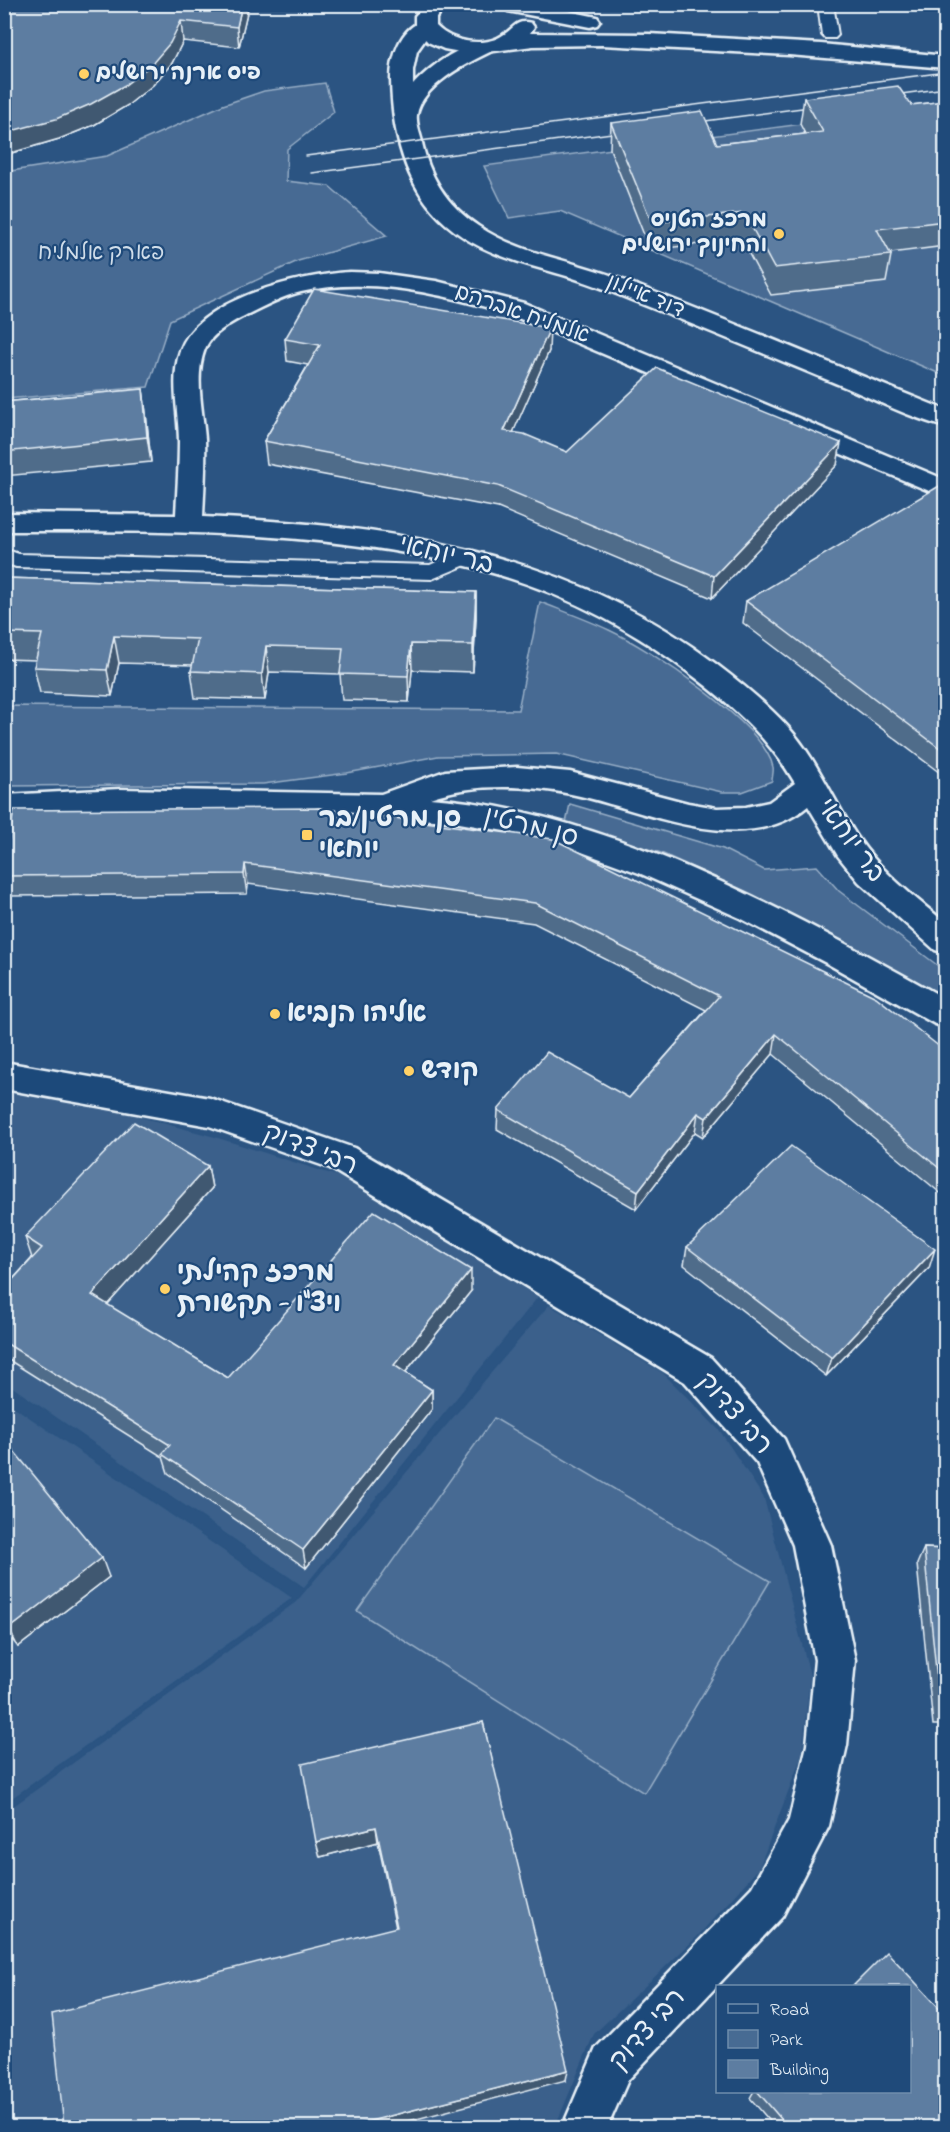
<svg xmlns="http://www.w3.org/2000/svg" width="950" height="2132" viewBox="0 0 950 2132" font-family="'Indie Flower','Playpen Sans Hebrew',sans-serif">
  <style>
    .built { fill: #3a608b }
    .green { fill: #476b93; stroke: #98aec6; stroke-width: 1.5 }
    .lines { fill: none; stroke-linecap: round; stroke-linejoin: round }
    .service-casing { stroke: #e8f1f8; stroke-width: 4 }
    .minor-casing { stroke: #e8f1f8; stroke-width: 5 }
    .tertiary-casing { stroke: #e8f1f8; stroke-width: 5 }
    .service { fill: #1f4a7a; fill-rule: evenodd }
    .minor { fill: #1f4a7a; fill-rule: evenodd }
    .tertiary { fill: #1f4a7a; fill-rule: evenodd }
    .tram { stroke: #e8f1f8; stroke-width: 1.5 }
    .wall { fill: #506c8a; stroke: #e8f1f8; stroke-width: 1.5 }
    .shaded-wall { fill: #415871; stroke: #e8f1f8; stroke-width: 1.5 }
    .building { fill: #5d7da1; stroke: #e8f1f8; stroke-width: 1.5 }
    .poi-dot { fill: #ffd166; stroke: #1f4a7a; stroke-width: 2 }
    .labels { text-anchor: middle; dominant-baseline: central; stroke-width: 4.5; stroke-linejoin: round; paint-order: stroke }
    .far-poi-label { font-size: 22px; font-weight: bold; fill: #e8f1f8; stroke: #1f4a7a; text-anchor: start }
    .far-park-label { font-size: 22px; fill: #d0dde9; stroke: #1f4a7a }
    .far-street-label { font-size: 22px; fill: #e8f1f8; stroke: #1f4a7a }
    .street-label { font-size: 27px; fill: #e8f1f8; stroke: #1f4a7a }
    .poi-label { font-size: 27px; font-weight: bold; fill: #e8f1f8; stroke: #1f4a7a; text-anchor: start }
  </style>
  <rect width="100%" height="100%" fill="#2b5482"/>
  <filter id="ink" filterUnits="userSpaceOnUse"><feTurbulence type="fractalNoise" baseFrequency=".0167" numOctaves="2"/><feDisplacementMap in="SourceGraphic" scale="12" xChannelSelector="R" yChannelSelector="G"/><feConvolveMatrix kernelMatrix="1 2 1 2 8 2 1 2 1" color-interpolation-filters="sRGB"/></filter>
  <g filter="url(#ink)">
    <g class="built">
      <polygon points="4,1092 62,1096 215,1137 347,1179 538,1297 304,1587 5,1382"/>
      <polygon points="549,1305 663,1373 720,1431 764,1498 810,1675 802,1755 759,1868 697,1937 594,2034 555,2127 5,2127 4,1813 296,1602"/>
      <polygon points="4,1400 292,1598 5,1803 4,1803"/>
    </g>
    <g class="green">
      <polygon points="845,5 945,5 945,13 847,7"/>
      <polygon points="325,83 334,112 287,149 286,181 329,186 387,236 298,261 170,320 148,387 5,399 5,172 107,156 223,105 264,91"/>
      <polygon points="945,105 945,376 560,211 509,218 484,166"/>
      <path d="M540,602C563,611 586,619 609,630C648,648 764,724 773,767C774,771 772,777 772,781L742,792H722L556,754L438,756L347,773L263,784L5,786V706L518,710Z"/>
      <polygon points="570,804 723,849 764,870 817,866 839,891 945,971 945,999 754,895 661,853 566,823"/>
      <polygon points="494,1418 770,1581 644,1793 357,1611"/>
    </g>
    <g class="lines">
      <defs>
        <g id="service">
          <polygon points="818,4 833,4 838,35 835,38 825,38 822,35"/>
          <polygon points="4,549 19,554 430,565 459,552 466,550 473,552 476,557 473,562 432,579 16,567 4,563"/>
        </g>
        <g id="minor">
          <path d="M424,21L431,23L434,27L417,51L413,70V85C428,68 467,38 490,44L494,48L490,52C467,63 421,86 417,115C416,122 419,131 421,138C428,175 446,205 478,226C519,254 572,260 618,278C728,320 836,366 946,410V427C910,418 874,399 840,385C772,357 703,328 634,301C613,292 592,284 570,277C527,264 481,255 446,224C405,188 392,132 391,80C391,58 400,27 424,21Z"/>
          <path d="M350,272L379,273L436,281L524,303L946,480V498L506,313C442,294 367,276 301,292C283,296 266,305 250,313C234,321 212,332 205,349C194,377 203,410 205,439C206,465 204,491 203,517C386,525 566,550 716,664C741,683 767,704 788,727C817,759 834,802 858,838C881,872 914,897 946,923V953L935,950L859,882L838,856L808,806C742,861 642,808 571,794C528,785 472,783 430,798C607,810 793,914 946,999V1028L935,1024L828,964L740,918L639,873L579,851L510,832L448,821L377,816L120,811L4,817V795L120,789L381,794L445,771L517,767L570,772L688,803L717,808L746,807L769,802L795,783C770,740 735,708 696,678C637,632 568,595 496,574C342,529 164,531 4,531V513L176,515C177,491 179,467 179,442C179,413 170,380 180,351C198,298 301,275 350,272Z"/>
          <polygon points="4,1062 210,1098 354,1148 711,1358 784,1439 831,1545 855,1660 847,1745 829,1826 782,1917 628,2080 607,2128 562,2128 596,2048 752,1887 789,1820 807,1745 815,1660 793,1545 757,1463 685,1382 330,1168 209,1126 4,1089"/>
        </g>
        <g id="tertiary">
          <path d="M426,4H448L436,18V26C451,42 484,48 503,35C515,28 516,19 531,23L534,27L530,33L649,34L821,44L946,56V68L789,55L602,45L533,46L471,54L444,49L428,42L415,28V16Z"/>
          <polygon points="506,4 535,4 597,17 600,21 597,25 590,27 508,11 505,7"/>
        </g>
      </defs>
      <use href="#service" class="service-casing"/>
      <use href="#minor" class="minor-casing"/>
      <use href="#tertiary" class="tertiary-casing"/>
      <use href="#service" class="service"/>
      <use href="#minor" class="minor"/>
      <use href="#tertiary" class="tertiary"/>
      <g class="tram">
        <polyline points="886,96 946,88"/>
        <polyline points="690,123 817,106"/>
        <polyline points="306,156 946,72"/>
        <polyline points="312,173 627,131"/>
      </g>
    </g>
    <g class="wall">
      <polygon points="4,4 249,4 239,47 183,41 172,63 153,85 128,105 94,125 59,139 12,153"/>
      <polygon points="804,98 911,105 945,101 945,246 890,253 891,255 886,282 771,295 741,239 650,250 610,149 611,123 717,144 805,134 800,124"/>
      <polygon points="285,339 549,351 513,432 567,452 837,465 712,598 498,508 267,464 264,441 308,365 287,361"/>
      <polygon points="143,389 146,413 151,462 4,476 4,402"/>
      <polygon points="945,488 945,828 938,828 940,773 743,623 746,601"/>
      <polygon points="4,578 476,592 476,618 473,672 412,670 409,702 342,700 340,674 269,672 265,700 195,698 191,671 193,665 119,663 112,696 40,693 34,667 36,660 4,659"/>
      <polygon points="319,808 945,1051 945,1197 773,1054 703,1137 695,1132 636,1209 497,1129 498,1110 629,1098 706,1010 534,923 248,884 247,894 8,896 4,884 4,863"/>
      <polygon points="208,1166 212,1188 107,1305 228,1378 471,1291 405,1373 432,1390 432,1409 306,1568 168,1473 163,1457 4,1357 4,1289 32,1258 25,1237"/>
      <polygon points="687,1247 929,1268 826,1376 684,1265"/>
      <polygon points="4,1439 109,1577 18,1647 4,1630"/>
      <polygon points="924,1548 945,1549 945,1725 933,1725 917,1564"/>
      <polygon points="483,1722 566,2080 396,1928 378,1842 320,1857"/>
      <polygon points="754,2091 909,2091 945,2127 775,2127 750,2098"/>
    </g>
    <g class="shaded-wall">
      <polygon points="242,4 249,4 239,47 237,27"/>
      <polygon points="181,21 183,41 172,63 153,85 128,105 94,125 59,139 4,155 4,133"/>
      <polygon points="550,328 549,351 504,453 504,431"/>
      <polygon points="143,389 146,413 151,462 147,437"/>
      <polygon points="841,443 837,465 712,598 714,576"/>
      <polygon points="476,592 476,618 473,672 473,645"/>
      <polygon points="114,636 119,663 112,696 107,670"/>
      <polygon points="411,644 412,670 409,702 408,676"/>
      <polygon points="266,646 269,672 265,700 262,674"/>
      <polygon points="245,864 248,884 247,894 244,874"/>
      <polygon points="776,1034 773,1054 703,1137 706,1118"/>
      <polygon points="698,1113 695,1132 636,1209 638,1191"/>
      <polygon points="208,1166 212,1188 98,1315 92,1295"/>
      <polygon points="935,1249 929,1268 826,1376 832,1358"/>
      <polygon points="471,1270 471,1291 395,1385 394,1365"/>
      <polygon points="432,1390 432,1409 306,1568 303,1550"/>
      <polygon points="102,1558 109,1577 18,1647 9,1629"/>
      <polygon points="376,1827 378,1842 320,1857 316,1842"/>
      <polygon points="568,2070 566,2080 386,2127 347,2127"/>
    </g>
    <g class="building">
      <polygon points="4,4 242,4 237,27 181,21 170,43 151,65 125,85 91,104 56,119 4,133"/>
      <polygon points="898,86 911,105 945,101 945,221 877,229 891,255 774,268 744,213 652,223 611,123 702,111 717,144 823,132 804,98"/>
      <polygon points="314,289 550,328 504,431 524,434 567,452 657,368 841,443 714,576 498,486 264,441 320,345 285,339"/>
      <polygon points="143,389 147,437 4,452 4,402"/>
      <polygon points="941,485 945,488 945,752 746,601"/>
      <polygon points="4,578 476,592 473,645 411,644 408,676 340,674 343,648 266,646 262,674 191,671 198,639 114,636 107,670 34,667 42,634 4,633"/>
      <polygon points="945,762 945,807 944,807"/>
      <polygon points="319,808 553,839 876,997 945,1051 945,1173 776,1034 706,1118 698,1113 638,1191 498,1110 547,1052 629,1098 719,996 535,903 245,864 244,874 4,876 4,863 14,810"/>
      <polygon points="134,1122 208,1166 92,1295 228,1378 374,1211 471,1270 394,1365 432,1390 303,1550 162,1454 170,1445 4,1342 4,1289 42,1248 25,1237"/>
      <polygon points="791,1146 935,1249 832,1358 687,1247"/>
      <polygon points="4,1439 102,1558 9,1629 4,1624"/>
      <polygon points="924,1548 945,1549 945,1711 940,1711"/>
      <polygon points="483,1722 568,2070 347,2127 64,2127 52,2014 397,1927 376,1827 316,1842 302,1764"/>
      <polygon points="887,1952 945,2014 945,2127 788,2127 757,2091 909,2091 909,1986 853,1986"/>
    </g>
  </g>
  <g class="poi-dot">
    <circle cx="84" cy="74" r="6"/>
    <circle cx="779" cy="234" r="6"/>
    <rect x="301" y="829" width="12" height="12" rx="3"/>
    <circle cx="275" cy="1014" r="6"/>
    <circle cx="409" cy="1071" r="6"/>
    <circle cx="165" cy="1289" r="6"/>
  </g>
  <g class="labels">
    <g class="far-poi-label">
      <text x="96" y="74">פיס ארנה ירושלים</text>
      <text x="767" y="221" text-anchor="end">מרכז הטניס<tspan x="767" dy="25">והחינוך ירושלים</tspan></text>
    </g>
    <g class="far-park-label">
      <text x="101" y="254">פארק אלמליח</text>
    </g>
    <g class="far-street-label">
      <text transform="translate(645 297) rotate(22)">דוד איילון</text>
      <text transform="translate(522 315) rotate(19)">אלמליח אברהם</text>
    </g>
    <g class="street-label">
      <text transform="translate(446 556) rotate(13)">בר יוחאי</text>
      <text transform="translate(531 828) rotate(14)">סן מרטין</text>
      <text transform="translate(850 841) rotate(54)">בר יוחאי</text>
      <text transform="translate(310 1150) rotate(22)">רבי צדוק</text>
      <text transform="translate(734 1414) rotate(49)">רבי צדוק</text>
      <text transform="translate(648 2030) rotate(-48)">רבי צדוק</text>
    </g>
    <g class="poi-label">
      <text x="319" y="819">סן מרטין/בר<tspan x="319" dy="31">יוחאי</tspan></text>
      <text x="287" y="1014">אליהו הנביא</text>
      <text x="421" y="1071">קודש</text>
      <text x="177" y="1273">מרכז קהילתי<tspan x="177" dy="31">ויצ"ו - תקשורת</tspan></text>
    </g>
  </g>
  <rect width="950" height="2132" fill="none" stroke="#1f4a7a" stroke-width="24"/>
  <rect x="12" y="12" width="926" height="2108" fill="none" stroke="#e8f1f8" stroke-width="2" filter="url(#ink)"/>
  <rect x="716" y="1985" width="195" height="108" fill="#1f4a7a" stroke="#6f8dac" stroke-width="1.5"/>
  <rect x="728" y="2004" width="30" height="9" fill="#1f4a7a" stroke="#6f8dac" stroke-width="1.5"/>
  <text x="770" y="2015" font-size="18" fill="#e8f1f8">Road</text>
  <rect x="728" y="2030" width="30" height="18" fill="#476b93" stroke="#6f8dac" stroke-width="1.5"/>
  <text x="770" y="2045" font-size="18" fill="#e8f1f8">Park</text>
  <rect x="728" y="2060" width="30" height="18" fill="#5d7da1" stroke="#6f8dac" stroke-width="1.5"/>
  <text x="770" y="2075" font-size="18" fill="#e8f1f8">Building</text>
</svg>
